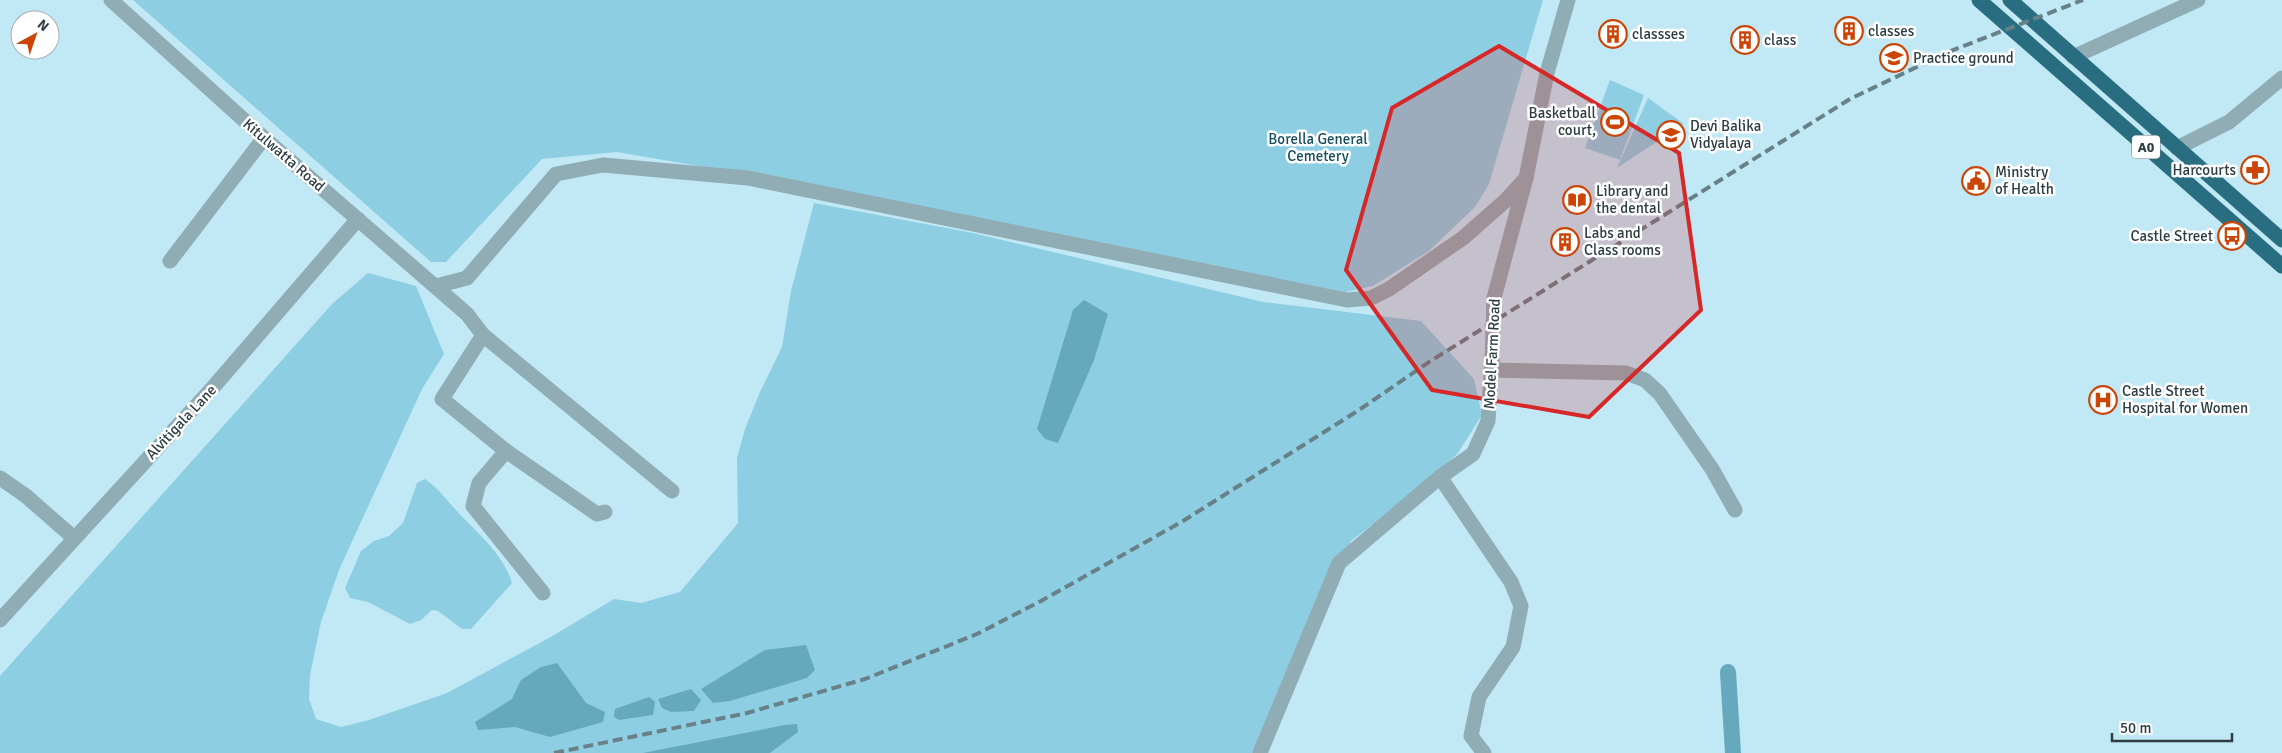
<svg xmlns="http://www.w3.org/2000/svg" width="2282" height="753" viewBox="0 0 2282 753" font-family="Signika,sans-serif">
  <style>
    .green { fill: #8ecee2 }
    .water { fill: #66a8bc }
    .lines { fill: none; stroke-linecap: round; stroke-linejoin: round }
    .canal { stroke: #66a8bc; stroke-width: 16 }
    .minor { stroke: #90acb4; stroke-width: 15 }
    .highway { stroke: #296e80; stroke-width: 15 }
    .rail { stroke: #688189; stroke-width: 4; stroke-dasharray: 10 5; stroke-linecap: butt }
    .minor-bridge { stroke: #90acb4; stroke-width: 15 }
    .marked { fill: #d62828; fill-opacity: 0.2; stroke: #d62828; stroke-width: 4; stroke-linejoin: round }
    .labels { text-anchor: middle; dominant-baseline: central; stroke-width: 5; stroke-linejoin: round; paint-order: stroke }
    .shield { fill: #fff; stroke: #6c777b; stroke-width: 1 }
    .shield-label { font-size: 14px; font-weight: bold; fill: #2d3d42 }
    .poi-label { font-size: 15px; fill: #2d3d42; stroke: #fff; text-anchor: start }
    .park-label { font-size: 15px; fill: #164f5e; stroke: #fff }
    .street-label { font-size: 15px; fill: #2d3d42; stroke: #fff }
  </style>
  <rect width="100%" height="100%" fill="#c1e8f5"/>
  <g class="green">
    <polygon points="133,0 1543,0 1489,184 1475,207 1429,251 1373,286 1345,292 727,171 617,152 542,159 446,262 431,262"/>
    <polygon points="1610,80 1644,95 1620,160 1585,148"/>
    <polygon points="1648,98 1684,124 1617,168"/>
    <polygon points="814,203 973,233 1263,302 1421,321 1474,379 1482,415 1458,453 1426,484 1351,541 1260,753 0,753 0,676 332,304 368,273 416,286 444,354 422,389 339,570 321,622 310,675 309,699 316,719 341,727 369,720 447,693 549,638 614,599 641,603 680,592 738,523 737,458 745,429 760,392 782,347 791,291"/>
    <path d="M425,479C438,488 445,498 455,509C476,532 503,553 512,583L471,629H462L438,611L432,610L421,620L410,624L368,602L350,598L345,588L361,551L374,541L389,536L403,523L417,483Z"/>
  </g>
  <g class="water">
    <polygon points="1084,300 1108,314 1094,360 1058,443 1045,439 1037,429 1073,310"/>
    <polygon points="806,645 815,670 807,678 730,701 713,703 701,689 765,650"/>
    <polygon points="557,663 586,703 605,712 603,722 550,737 515,727 478,730 475,722 512,699 521,680 541,667"/>
    <polygon points="691,689 701,700 694,711 671,712 662,708 658,699"/>
    <polygon points="649,697 655,702 653,715 619,720 614,717 615,709"/>
    <polygon points="797,724 798,732 770,753 643,753 785,725"/>
  </g>
  <g class="lines">
    <polyline class="canal" points="1728,672 1733,753"/>
    <g class="minor">
      <polyline points="111,0 264,138 467,314 483,335 672,491"/>
      <polyline points="2073,57 2198,0"/>
      <polyline points="2177,148 2229,122 2282,78"/>
      <polyline points="170,261 264,138"/>
      <polyline points="436,286 467,278 556,174 603,165 748,178 1347,300 1371,298 1389,289 1463,238 1505,201 1526,178"/>
      <polyline points="1494,298 1526,178 1547,73 1568,0"/>
      <polyline points="483,335 442,399 506,451 597,514 605,512"/>
      <polyline points="1491,370 1626,373 1645,380 1660,394 1712,469 1735,510"/>
      <polyline points="506,451 479,483 473,506 543,593"/>
      <polyline points="1440,477 1511,582 1521,606 1513,647 1479,697 1471,736 1484,753"/>
      <polyline points="0,478 26,496 74,538"/>
      <polyline points="0,620 216,384 358,219"/>
      <polyline points="1260,753 1339,563 1440,477 1473,454 1488,421 1492,361"/>
    </g>
    <g class="highway">
      <polyline points="1979,0 2282,266"/>
      <polyline points="2010,0 2282,240"/>
    </g>
    <polyline class="rail" points="554,753 747,713 865,679 977,634 1041,601 1183,521 1359,410 1429,362 1850,99 1948,52 2083,0"/>
    <polyline class="minor-bridge" points="1492,361 1494,298"/>
  </g>
  <path class="marked" d="M1499,46L1679,153L1701,310L1589,417L1432,390L1346,270L1392,108Z"/>
  <defs>
    <symbol id="building-ring" viewBox="-11 -11 22 22"><circle r="9.5" fill="#fff" stroke="#cb4507" stroke-width="1.5"/><path d="M-4-6H4V6H1V3H-1V6H-4ZM-2.5-4.3h1.7v1.8h-1.7ZM.8-4.3h1.7v1.8H.8ZM-2.5-1h1.7V.8h-1.7ZM.8-1h1.7V.8H.8Z" fill="#cb4507"/></symbol>
    <symbol id="school-ring" viewBox="-11 -11 22 22"><circle r="9.5" fill="#fff" stroke="#cb4507" stroke-width="1.5"/><path d="M0-5L7-2L0 1L-7-2ZM-4 1L0 2.5L4 1V4Q0 6-4 4Z" fill="#cb4507"/></symbol>
    <symbol id="stadium-ring" viewBox="-11 -11 22 22"><circle r="9.5" fill="#fff" stroke="#cb4507" stroke-width="1.5"/><path d="M0-5a6.5 5 0 1 0 0 10a6.5 5 0 1 0 0-10ZM-3.5-1.8h7v3.6h-7Z" fill="#cb4507"/></symbol>
    <symbol id="pharmacy-ring" viewBox="-11 -11 22 22"><circle r="9.5" fill="#fff" stroke="#cb4507" stroke-width="1.5"/><path d="M-2-6h4v4h4v4h-4v4h-4v-4h-4v-4h4Z" fill="#cb4507"/></symbol>
    <symbol id="civic-ring" viewBox="-11 -11 22 22"><circle r="9.5" fill="#fff" stroke="#cb4507" stroke-width="1.5"/><path d="M-.6-6.5H3V-4.5H.6V-3L4-1V1h2V6H-6V1h2V-1L-.6-3ZM-1.2 2.5V6h2.4V2.5Z" fill="#cb4507"/></symbol>
    <symbol id="library-ring" viewBox="-11 -11 22 22"><circle r="9.5" fill="#fff" stroke="#cb4507" stroke-width="1.5"/><path d="M-6-4Q-3-5.5-.7-3.5V5Q-3 3-6 4ZM6-4Q3-5.5 .7-3.5V5Q3 3 6 4Z" fill="#cb4507"/></symbol>
    <symbol id="bus-ring" viewBox="-11 -11 22 22"><circle r="9.5" fill="#fff" stroke="#cb4507" stroke-width="1.5"/><path d="M-5-6H5V4H4V6H2V4H-2V6H-4V4H-5ZM-3.5-4V0h7V-4ZM-3.5 1.2v1.5H-2V1.2ZM2 1.2v1.5H3.5V1.2Z" fill="#cb4507"/></symbol>
    <symbol id="hospital-ring" viewBox="-11 -11 22 22"><circle r="9.5" fill="#fff" stroke="#cb4507" stroke-width="1.5"/><path d="M-5-5h3v3.5h4V-5h3V5h-3V1.5h-4V5h-3Z" fill="#cb4507"/></symbol>
  </defs>
  <g fill-rule="evenodd">
    <use href="#building-ring" x="1833" y="15" width="32" height="32"/>
    <use href="#building-ring" x="1597" y="18" width="32" height="32"/>
    <use href="#building-ring" x="1729" y="24" width="32" height="32"/>
    <use href="#school-ring" x="1878" y="42" width="32" height="32"/>
    <use href="#stadium-ring" x="1599" y="106" width="32" height="32"/>
    <use href="#school-ring" x="1655" y="119" width="32" height="32"/>
    <use href="#pharmacy-ring" x="2239" y="154" width="32" height="32"/>
    <use href="#civic-ring" x="1960" y="165" width="32" height="32"/>
    <use href="#library-ring" x="1561" y="184" width="32" height="32"/>
    <use href="#bus-ring" x="2216" y="220" width="32" height="32"/>
    <use href="#building-ring" x="1549" y="226" width="32" height="32"/>
    <use href="#hospital-ring" x="2087" y="384" width="32" height="32"/>
  </g>
  <g class="labels">
    <rect class="shield" x="2132" y="135.5" width="28" height="23" rx="4"/>
    <g class="shield-label">
      <text x="2146" y="147">A0</text>
    </g>
    <g class="poi-label">
      <text x="1868" y="31">classes</text>
      <text x="1632" y="34">classses</text>
      <text x="1764" y="40">class</text>
      <text x="1913" y="58">Practice ground</text>
      <text x="1596" y="113" text-anchor="end">Basketball<tspan x="1596" dy="17">court,</tspan></text>
      <text x="1690" y="126">Devi Balika<tspan x="1690" dy="17">Vidyalaya</tspan></text>
      <text x="2236" y="170" text-anchor="end">Harcourts</text>
      <text x="1995" y="172">Ministry<tspan x="1995" dy="17">of Health</tspan></text>
      <text x="1596" y="191">Library and<tspan x="1596" dy="17">the dental</tspan></text>
      <text x="1584" y="233">Labs and<tspan x="1584" dy="17">Class rooms</tspan></text>
      <text x="2213" y="236" text-anchor="end">Castle Street</text>
      <text x="2122" y="391">Castle Street<tspan x="2122" dy="17">Hospital for Women</tspan></text>
    </g>
    <g class="park-label">
      <text x="1318" y="139">Borella General<tspan x="1318" dy="17">Cemetery</tspan></text>
    </g>
    <g class="street-label">
      <text transform="translate(284 155) rotate(41)">Kitulwatta Road</text>
      <text transform="translate(1492 354) rotate(-87)">Model Farm Road</text>
      <text transform="translate(181 422) rotate(-47)">Alvitigala Lane</text>
    </g>
  </g>
  <g transform="translate(35 35) rotate(40)"><circle r="24" fill="#ffffff" stroke="#abb1b3"/>
  <path d="M0-4L9 19L0 12L-9 19Z" fill="#cb4507"/>
  <text y="-8" font-size="14" font-weight="bold" text-anchor="middle" fill="#2d3d42">N</text>
  </g>
  <path d="M2112 733v8h120v-8" fill="none" stroke="#2d3d42" stroke-width="2.5"/>
  <text x="2120" y="733" font-size="15" fill="#2d3d42" stroke="#ffffff" stroke-width="4" paint-order="stroke">50 m</text>
</svg>
